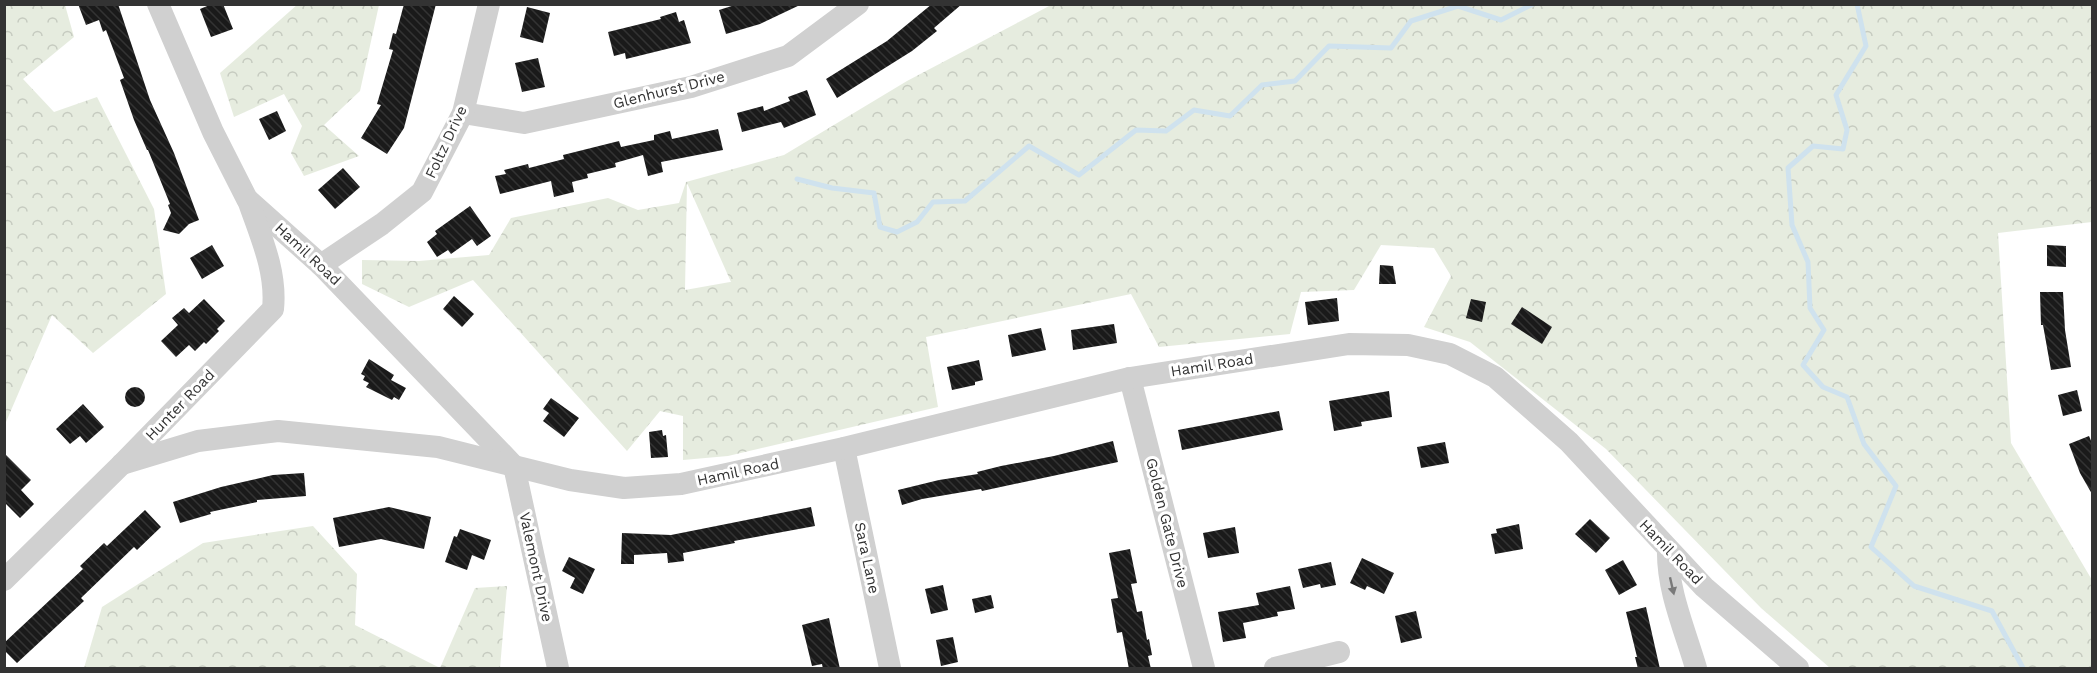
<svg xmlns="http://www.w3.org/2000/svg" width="2097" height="673" viewBox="0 0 2097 673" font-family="'Work Sans',sans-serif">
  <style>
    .forest { fill: url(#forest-crowns); fill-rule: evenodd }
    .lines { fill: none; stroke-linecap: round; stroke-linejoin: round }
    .stream { stroke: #cfe2ee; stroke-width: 5 }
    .building { fill: url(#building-back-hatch) }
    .minor { stroke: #d0d0d0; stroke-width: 22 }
    .oneway { fill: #7a7a7a }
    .labels { text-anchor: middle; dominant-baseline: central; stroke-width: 6; stroke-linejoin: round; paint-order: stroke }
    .street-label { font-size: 15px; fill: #333; stroke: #fff }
  </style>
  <defs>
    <pattern id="forest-crowns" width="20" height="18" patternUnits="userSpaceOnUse" patternTransform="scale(1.5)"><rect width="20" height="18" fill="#e6ecdf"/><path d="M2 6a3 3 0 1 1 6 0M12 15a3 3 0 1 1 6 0" fill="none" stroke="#c6cbc0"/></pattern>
    <pattern id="building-back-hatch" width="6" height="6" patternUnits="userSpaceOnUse" patternTransform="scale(1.5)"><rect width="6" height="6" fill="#1a1a1a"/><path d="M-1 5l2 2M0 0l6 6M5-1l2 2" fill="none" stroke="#333"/></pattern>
  </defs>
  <rect width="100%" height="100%" fill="#fff"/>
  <g class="forest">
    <polygon points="5,4 65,5 74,37 23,79 54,112 97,97 154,209 166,294 93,353 52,315 6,422 4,417"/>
    <polygon points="298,4 379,5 360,91 324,125 359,156 304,176 291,153 302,126 284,94 234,117 220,73"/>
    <path d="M1051,5H2092V222L1998,233L2011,443L2092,580V668H1830L1761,608L1606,449L1470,342L1424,327L1451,276L1434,248L1381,245L1354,290L1301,292L1290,334L1159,347L1131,294L926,337L938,407L728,456L683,460V416L660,411L627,451L473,280L409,307L362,284V260L419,261L489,255L511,218L608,198L638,210L679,203L686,182L784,155L907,81ZM687,183L731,282H730L685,290Z"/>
    <polygon points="313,526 357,574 355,625 440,668 475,588 507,586 500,668 84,668 102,607 203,543"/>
  </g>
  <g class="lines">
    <g class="stream">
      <polyline points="1857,4 1866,46 1836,95 1847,130 1843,149 1813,146 1788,168 1792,225 1808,262 1810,308 1824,330 1803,365 1823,387 1847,397 1864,444 1896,486 1871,547 1914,586 1992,611 2023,668"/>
      <polyline points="797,179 832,188 874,193 880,227 897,232 917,222 933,202 965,201 1029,146 1079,175 1136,130 1166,131 1194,110 1230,116 1262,85 1295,81 1329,46 1391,48 1411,21 1458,6 1501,20 1533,4"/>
    </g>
  </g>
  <g class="building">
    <polygon points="78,4 118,4 150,100 174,153 199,220 189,224 179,234 163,230 171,213 168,205 170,204 148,150 147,150 134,120 120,80 124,78 106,30 103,32 99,20 86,25"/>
    <polygon points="212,4 223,4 233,29 211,37 200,9"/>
    <polygon points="404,4 436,4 404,128 387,154 361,138 381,105 377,104 393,50 389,49 393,33 396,34"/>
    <polygon points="738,4 802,4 760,24 726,34 719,10"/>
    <polygon points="932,4 962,4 934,28 937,31 912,51 837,98 826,79 887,41"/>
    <polygon points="527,7 550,13 543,43 520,37"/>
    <polygon points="676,12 679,22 684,20 691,43 626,59 625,53 614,56 608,32 661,19 660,17"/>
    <polygon points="538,58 545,87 522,92 515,63"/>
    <polygon points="807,90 816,115 784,128 781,122 742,132 737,113 763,106 764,111 790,101 788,97"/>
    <polygon points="277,111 286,131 269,140 259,119"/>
    <polygon points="718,129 723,150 661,162 663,172 648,176 643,155 615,163 616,167 587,174 588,178 572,182 574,192 554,197 551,181 500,194 495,176 506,174 504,170 528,164 529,168 564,159 563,155 619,141 621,147 654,140 654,135 670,131 672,139"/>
    <polygon points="343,168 360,187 335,209 318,190"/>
    <polygon points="470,206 491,236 477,246 472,239 451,254 448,250 437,257 427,242 437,234 435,231"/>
    <polygon points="212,245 224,266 202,279 190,258"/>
    <polygon points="2047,245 2066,246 2066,267 2047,266"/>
    <polygon points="1380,265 1393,266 1396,284 1379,284"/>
    <polygon points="2040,292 2063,292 2065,330 2071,367 2051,370 2043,325 2041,325"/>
    <polygon points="454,296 474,314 462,327 443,309"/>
    <polygon points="1337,298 1339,321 1308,325 1305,302"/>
    <polygon points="204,299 225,321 217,329 219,331 206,344 204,342 195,351 189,345 176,357 161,341 178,325 172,318 184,308 189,313"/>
    <polygon points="1471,299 1486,302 1482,322 1466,318"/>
    <polygon points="1522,307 1552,327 1542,344 1511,324"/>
    <polygon points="1114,324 1117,343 1073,350 1071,330"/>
    <polygon points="1041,328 1046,350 1012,357 1008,335"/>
    <polygon points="369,359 394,375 391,380 406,388 399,400 394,397 392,400 366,387 369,383 363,380 365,376 361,374"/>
    <polygon points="979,360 983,380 975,382 975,385 952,390 947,367"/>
    <circle cx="135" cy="397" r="10"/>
    <polygon points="2077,390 2082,411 2063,416 2058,395"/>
    <polygon points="1389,391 1392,417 1361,422 1362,426 1334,431 1329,401"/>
    <polygon points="551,398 579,418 564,437 543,421 549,413 543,409"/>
    <polygon points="83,404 104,427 86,443 80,436 70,444 56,429"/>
    <polygon points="1279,411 1283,430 1182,450 1178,430"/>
    <polygon points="662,430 663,436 666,435 668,457 651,458 649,432"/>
    <polygon points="2089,436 2092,443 2092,494 2080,473 2069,444"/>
    <polygon points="1113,441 1118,462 982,491 981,489 922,499 902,505 898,490 939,480 978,474 977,472 1001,466 1054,456"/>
    <polygon points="1445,442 1449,463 1421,468 1417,447"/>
    <polygon points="4,453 31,480 21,490 34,504 20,518 4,502"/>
    <polygon points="304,473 306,496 257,500 257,502 210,512 211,514 180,523 173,502 221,487 273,475"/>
    <polygon points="389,507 431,517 424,549 381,539 339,547 333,518"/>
    <polygon points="811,507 815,526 734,541 735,543 683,553 684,561 668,563 667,553 634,555 634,564 621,564 622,533 671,535"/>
    <polygon points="145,510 161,527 137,550 134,547 81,598 84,601 17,663 4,650 4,643 83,569 80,566 104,543 107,546"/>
    <polygon points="1590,519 1610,538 1596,553 1575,534"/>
    <polygon points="1519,524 1523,549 1495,554 1491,534 1497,533 1496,529"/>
    <polygon points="1235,527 1239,553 1208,558 1203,533"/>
    <polygon points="460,529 491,540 484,560 472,555 467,570 445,562 454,536 457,537"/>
    <polygon points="1130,549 1137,583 1131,584 1137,612 1142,611 1147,640 1149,639 1152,655 1148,656 1151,669 1129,669 1122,632 1117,633 1111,599 1118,598 1109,553"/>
    <polygon points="569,557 595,569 583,594 570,588 575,578 562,571"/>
    <polygon points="1362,558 1394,573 1384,594 1367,586 1365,590 1350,583"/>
    <polygon points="1623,560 1637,585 1619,595 1605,570"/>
    <polygon points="1331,562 1336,585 1321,588 1320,584 1303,588 1298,569"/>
    <polygon points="943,585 948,610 931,614 925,589"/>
    <polygon points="1290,586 1295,609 1277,612 1278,616 1243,623 1246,638 1223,642 1218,612 1259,605 1256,593"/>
    <polygon points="991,595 994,608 975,613 972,599"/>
    <polygon points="1646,607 1655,647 1660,669 1638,669 1635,657 1637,657 1626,612"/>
    <polygon points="1416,611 1422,638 1401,643 1395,616"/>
    <polygon points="829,618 836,651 840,669 823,669 822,664 812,666 802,625"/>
    <polygon points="953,637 958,662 941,666 936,640"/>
  </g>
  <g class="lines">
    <g class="minor">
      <polyline points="158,4 213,132 247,199 321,265 514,466 558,668"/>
      <polyline points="463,113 524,123 691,87 788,56 858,4"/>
      <polyline points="321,265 382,224 422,192 463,113 489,4"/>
      <polyline points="1130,378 1204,668"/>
      <polyline points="844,448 890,668"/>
      <polyline points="122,464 198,441 278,431 438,447 570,480 624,488 681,484 844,448 1130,378 1349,344 1408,345 1450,354 1495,377 1569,442 1704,587 1798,668"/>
      <path d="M1668,550C1667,590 1685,630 1696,668"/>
      <path d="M4,580L122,464L273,309C277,271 260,235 248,200"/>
      <polyline points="1275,668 1339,652"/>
    </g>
  </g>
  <defs><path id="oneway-solid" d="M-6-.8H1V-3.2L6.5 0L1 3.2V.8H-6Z" transform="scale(1.5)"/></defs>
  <use class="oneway" href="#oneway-solid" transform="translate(1672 586) rotate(77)"/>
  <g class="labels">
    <g class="street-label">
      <text transform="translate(669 90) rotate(-14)">Glenhurst Drive</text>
      <text transform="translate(446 142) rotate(-65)">Foltz Drive</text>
      <text transform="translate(308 254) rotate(43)">Hamil Road</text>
      <text transform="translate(1212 365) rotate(-9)">Hamil Road</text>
      <text transform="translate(180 405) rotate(-46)">Hunter Road</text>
      <text transform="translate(738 472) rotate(-12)">Hamil Road</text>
      <text transform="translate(1167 523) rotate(76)">Golden Gate Drive</text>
      <text transform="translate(1671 552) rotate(46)">Hamil Road</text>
      <text transform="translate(867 558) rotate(78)">Sara Lane</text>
      <text transform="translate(536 567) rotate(78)">Valemont Drive</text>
    </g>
  </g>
  <rect width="2097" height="673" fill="none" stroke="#333333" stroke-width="12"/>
</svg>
